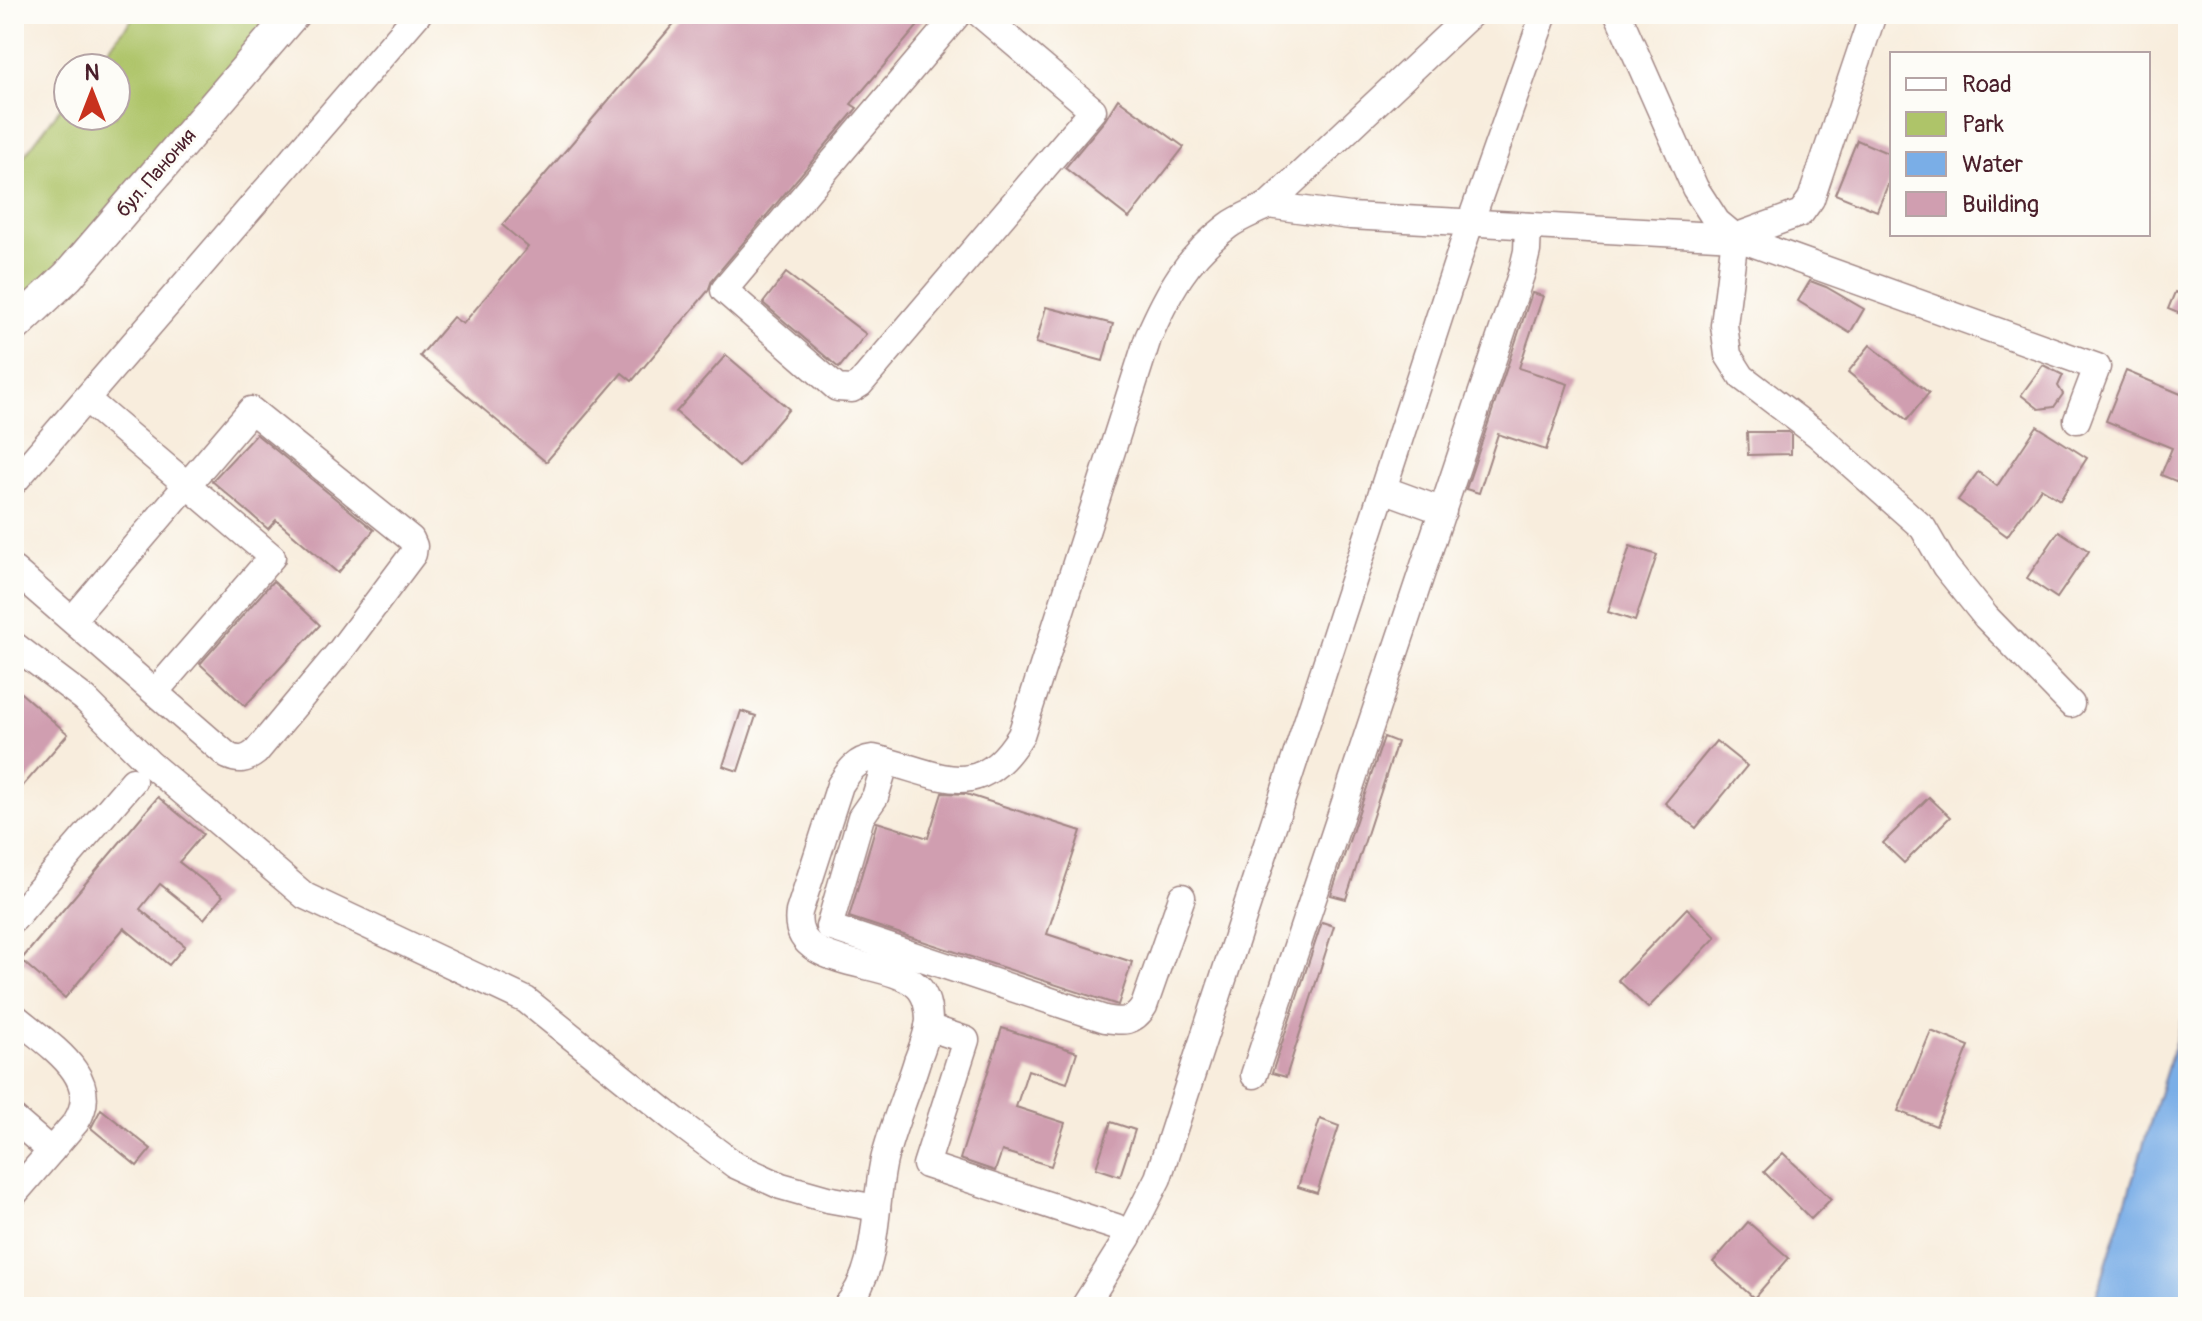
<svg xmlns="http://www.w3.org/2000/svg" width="2202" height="1321" viewBox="0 0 2202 1321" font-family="Pangolin,sans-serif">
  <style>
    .green { fill: #aec469; stroke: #7c724a; stroke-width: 2 }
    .water { fill: #7aaee7; stroke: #626689; stroke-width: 2 }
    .building { fill: #d09eb0 }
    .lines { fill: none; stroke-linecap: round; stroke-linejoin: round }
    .minor-casing { stroke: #a18684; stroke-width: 29 }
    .major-casing { stroke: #a18684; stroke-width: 35 }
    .minor { stroke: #fff; stroke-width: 26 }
    .major { stroke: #fff; stroke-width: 32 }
    .labels { text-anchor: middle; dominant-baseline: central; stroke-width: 6; stroke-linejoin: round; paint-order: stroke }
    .street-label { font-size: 20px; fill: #4a1f2b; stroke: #fdfcf7 }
  </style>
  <rect width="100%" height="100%" fill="#fdfcf7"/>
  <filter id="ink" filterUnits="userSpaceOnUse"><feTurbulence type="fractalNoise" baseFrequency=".0125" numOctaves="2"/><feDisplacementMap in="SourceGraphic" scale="16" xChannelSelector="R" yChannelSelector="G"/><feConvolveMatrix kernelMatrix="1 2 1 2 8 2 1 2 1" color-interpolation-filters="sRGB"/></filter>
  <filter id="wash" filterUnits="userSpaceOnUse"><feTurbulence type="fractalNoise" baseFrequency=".006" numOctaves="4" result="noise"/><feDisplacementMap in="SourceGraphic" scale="32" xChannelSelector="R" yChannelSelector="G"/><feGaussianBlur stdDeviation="1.8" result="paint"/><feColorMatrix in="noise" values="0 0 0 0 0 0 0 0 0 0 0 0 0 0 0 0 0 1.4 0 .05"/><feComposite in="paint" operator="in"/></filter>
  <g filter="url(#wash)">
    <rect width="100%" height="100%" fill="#f8eddd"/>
    <polygon class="green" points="136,14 293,14 14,327 14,169 68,98 68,116 116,116 116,68 93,68"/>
    <polygon class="water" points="2188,1001 2188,1307 2093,1307"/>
    <g id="blocks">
      <g class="building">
        <polygon points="682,14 928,14 851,104 857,108 712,280 708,291 632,381 622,373 546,462 420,356 453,317 463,324 528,247 502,225"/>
        <polygon points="1118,99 1184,147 1129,218 1065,168 1105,120"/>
        <polygon points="1857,140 1892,155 1892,175 1877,211 1835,194"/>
        <polygon points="786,273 866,334 839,368 763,303"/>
        <polygon points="1810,281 1826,287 1864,309 1850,333 1798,301"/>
        <polygon points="2175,292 2188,297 2188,317 2168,309"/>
        <polygon points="1532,293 1543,296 1519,368 1568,384 1546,450 1498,434 1479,493 1466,489"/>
        <polygon points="1046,307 1113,324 1103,361 1036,343"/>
        <polygon points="1870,345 1929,393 1907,420 1848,372"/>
        <polygon points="726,355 789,409 739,467 676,412"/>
        <polygon points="2043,365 2063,375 2058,386 2063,394 2054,407 2039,409 2021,395"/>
        <polygon points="2126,371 2188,397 2188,486 2161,475 2172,448 2106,421"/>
        <polygon points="2037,426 2087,458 2060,500 2041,488 2007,536 1958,500 1978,472 1997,486"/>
        <polygon points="1747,432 1788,432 1791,434 1791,454 1748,455"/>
        <polygon points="256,434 374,530 338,573 276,520 268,529 212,481"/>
        <polygon points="2059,531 2089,551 2057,598 2027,578"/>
        <polygon points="1630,546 1657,555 1635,621 1608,612"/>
        <polygon points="273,581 320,625 245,706 200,664"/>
        <polygon points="14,687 68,734 14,796"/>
        <polygon points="741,711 756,716 738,771 723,766"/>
        <polygon points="1384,737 1397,742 1346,899 1331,895"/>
        <polygon points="1716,741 1747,766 1696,828 1665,803"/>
        <polygon points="942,793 966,794 1081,831 1047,934 1132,962 1118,1005 849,917 877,822 928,838"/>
        <polygon points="158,797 203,834 179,862 223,896 204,919 160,884 140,909 185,946 169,965 124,928 65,998 21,960"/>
        <polygon points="1929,797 1950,817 1904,863 1883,843"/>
        <polygon points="1687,908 1716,937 1648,1008 1618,980"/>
        <polygon points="1322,922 1334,926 1286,1077 1272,1073"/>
        <polygon points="1002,1028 1077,1052 1067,1083 1028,1070 1016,1107 1065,1123 1051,1166 1002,1151 995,1171 960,1159"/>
        <polygon points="1931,1031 1969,1046 1936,1126 1898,1111"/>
        <polygon points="101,1109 151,1149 137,1166 91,1128"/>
        <polygon points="1320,1119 1339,1126 1317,1193 1298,1187"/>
        <polygon points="1111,1122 1135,1130 1120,1176 1096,1168"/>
        <polygon points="1783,1153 1831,1199 1811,1219 1764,1172"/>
        <polygon points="1748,1222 1789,1258 1754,1298 1713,1262"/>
      </g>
    </g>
  </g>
  <g filter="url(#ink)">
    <use href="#blocks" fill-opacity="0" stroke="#a18684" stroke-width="2"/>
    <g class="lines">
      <defs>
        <g id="minor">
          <polyline points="958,14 724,290 837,388 852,389 860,384 1093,110 980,14"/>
          <polyline points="1471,14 1268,205 1350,216 1735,237 2097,367 2077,420"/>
          <polyline points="1618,14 1695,188 1717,222 1735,237"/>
          <polyline points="1735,237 1724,325 1728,355 1742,377 1818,435 1923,528 1945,566 1986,617 2071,704"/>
          <polyline points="1735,237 1801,213 1811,199 1873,14"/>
          <polyline points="86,399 272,557 155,692"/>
          <polyline points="14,482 418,14"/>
          <polyline points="1383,489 1443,511"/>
          <path d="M14,570L228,756C239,761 246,760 256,752L341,650L413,554L414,546L411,539L251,410L72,620"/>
          <polyline points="14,645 85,699 149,763 305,896 526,1000 675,1120 735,1165 781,1186 827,1199 877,1208"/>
          <path d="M886,761L875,797L861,817L829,927L1105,1019C1123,1022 1134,1023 1144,1006L1182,897"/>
          <polyline points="14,919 133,781"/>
          <path d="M14,1016C45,1043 105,1076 76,1122L14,1194"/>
          <polyline points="928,1027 966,1040 926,1165 1116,1227"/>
          <polyline points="1254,1075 1522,272 1527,251 1528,226"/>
          <polyline points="14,1119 51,1151"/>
          <path d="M846,1307C880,1267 873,1208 884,1160C892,1127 907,1094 917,1061C922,1048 928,1034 929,1020C929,1009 926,994 917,986C887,958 790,970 799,912L840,785C849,771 856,760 873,758C938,772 977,807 1021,735L1148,338C1168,292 1187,257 1228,226C1240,217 1255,212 1268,205"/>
          <polyline points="1084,1307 1128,1237 1158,1178 1470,223 1544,14"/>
        </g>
        <polyline id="major" points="14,327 68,276 293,14"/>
      </defs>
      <use href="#minor" class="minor-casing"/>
      <use href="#major" class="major-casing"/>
      <use href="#minor" class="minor"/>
      <use href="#major" class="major"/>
    </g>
  </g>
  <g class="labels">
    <g class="street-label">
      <text transform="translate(156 173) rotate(-49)">бул. Панония</text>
    </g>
  </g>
  <rect width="2202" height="1321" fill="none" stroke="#fdfcf7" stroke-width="48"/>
  <rect x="1890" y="52" width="260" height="184" fill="#fdfcf7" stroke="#b5a4a5" stroke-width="2"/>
  <rect x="1906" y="78" width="40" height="12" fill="#ffffff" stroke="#b5a4a5" stroke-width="2"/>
  <text x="1962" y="92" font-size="24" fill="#4a1f2b">Road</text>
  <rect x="1906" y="112" width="40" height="24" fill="#aec469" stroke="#b5a4a5" stroke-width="2"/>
  <text x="1962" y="132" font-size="24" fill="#4a1f2b">Park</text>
  <rect x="1906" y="152" width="40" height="24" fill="#7aaee7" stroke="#b5a4a5" stroke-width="2"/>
  <text x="1962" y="172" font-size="24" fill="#4a1f2b">Water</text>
  <rect x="1906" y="192" width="40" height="24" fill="#d09eb0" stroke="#b5a4a5" stroke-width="2"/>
  <text x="1962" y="212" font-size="24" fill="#4a1f2b">Building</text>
  <g transform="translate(92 92)"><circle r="38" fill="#fdfcf7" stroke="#b5a4a5" stroke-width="2"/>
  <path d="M0-6L14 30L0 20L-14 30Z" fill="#c8321e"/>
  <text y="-12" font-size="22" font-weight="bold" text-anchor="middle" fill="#4a1f2b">N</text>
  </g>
</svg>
